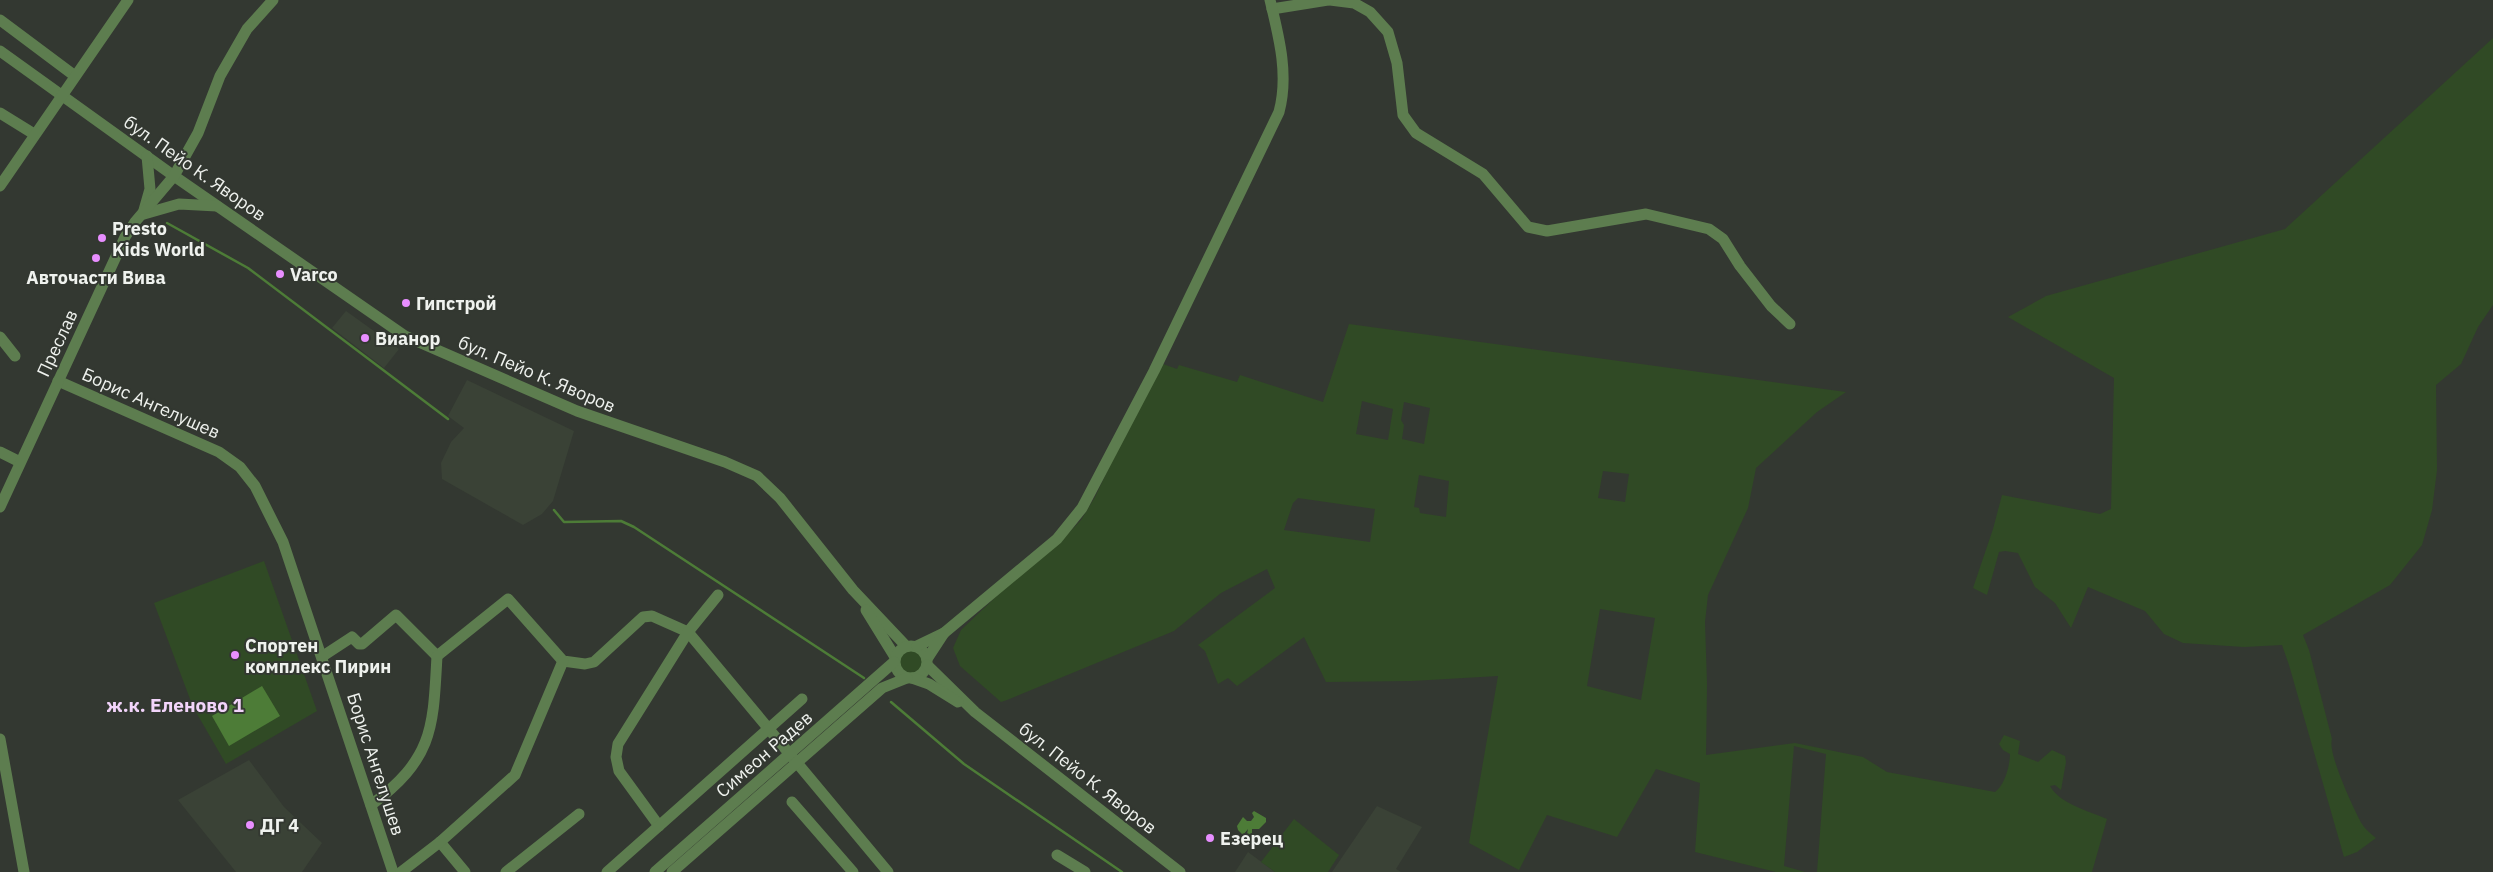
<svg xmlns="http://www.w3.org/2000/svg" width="2493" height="872" viewBox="0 0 2493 872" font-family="'IBM Plex Sans',sans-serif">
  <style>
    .built { fill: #3a4236 }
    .green { fill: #304a25; fill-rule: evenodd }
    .water { fill: #4d7c37 }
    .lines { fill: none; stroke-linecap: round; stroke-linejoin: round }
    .stream { stroke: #4d7c37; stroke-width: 2.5 }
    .minor { stroke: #5d7d4f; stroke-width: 11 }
    .poi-dot { fill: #e88eff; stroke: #333831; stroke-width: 2 }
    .labels { text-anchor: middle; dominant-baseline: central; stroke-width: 4; stroke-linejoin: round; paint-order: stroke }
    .street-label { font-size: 18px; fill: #eff2ee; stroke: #333831 }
    .poi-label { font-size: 18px; font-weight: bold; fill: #eff2ee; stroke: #333831; text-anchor: start }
    .neighbourhood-label { font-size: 19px; font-weight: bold; fill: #f2d4fa; stroke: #333831 }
  </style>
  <rect width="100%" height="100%" fill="#333831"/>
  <g class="built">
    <polygon points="346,311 399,349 384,368 332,328"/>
    <polygon points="467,380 574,431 553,501 542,514 523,525 442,479 441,463 451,442 464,428 448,416"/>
    <polygon points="249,760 284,807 322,843 302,872 236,872 178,800"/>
    <polygon points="1377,806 1422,827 1396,869 1401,872 1332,872"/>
    <polygon points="1248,852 1275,872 1235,872"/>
  </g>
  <g class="green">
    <path d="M2493,38V305L2478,327L2461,364L2436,385L2437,470L2432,510L2422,545L2390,585L2303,635L2309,650L2332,739C2327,752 2354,810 2362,824C2366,830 2371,834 2376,838L2357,852L2344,857L2289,665L2282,645L2244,647L2183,643L2164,634L2145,611L2088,587L2071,628L2055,603L2035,587L2018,553L2005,551L1999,552L1987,595L1973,588L1993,529L2002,495L2100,514L2111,509L2114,378L2008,317L2046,296L2285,229Z"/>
    <path d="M1349,324L1846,392L1817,412L1756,468L1748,508L1708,595L1705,622L1707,684L1706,755L1795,743L1863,757L1887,772L1995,792C2005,785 2010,765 2010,754L2003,750L1999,744L2004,735L2020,741L2018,754L2038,762L2052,750L2065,756L2066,762L2061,790L2055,785L2050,786C2060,804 2089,811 2107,819L2092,872H1817L1826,754L1794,746L1784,866L1805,872H1776L1695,852L1700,783L1656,769L1617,837L1547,815L1519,870L1469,843L1498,676L1412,681L1326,682L1304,637L1237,686L1228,678L1218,684L1205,651L1198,645L1275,588L1267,569L1221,593L1174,631L1007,700L1001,702L960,666L953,648L961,630L1002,591L1061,541L1081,520L1095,497L1120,444L1163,364L1177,369L1179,365L1237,382L1240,375L1323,402ZM1362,401L1393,409L1388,440L1356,434ZM1404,402L1430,408L1424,444L1402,439L1404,425L1401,420ZM1603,471L1629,474L1625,502L1598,498ZM1419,475L1449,481L1446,517L1420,513L1419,508L1414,507ZM1298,498L1375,509L1370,542L1284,530L1293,503ZM1600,609L1655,618L1641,700L1587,686Z"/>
    <polygon points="264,561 317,711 226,764 193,707 154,603"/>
    <circle cx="910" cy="662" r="13"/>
    <polygon points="1294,819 1339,855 1328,872 1275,872 1261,862"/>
  </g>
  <g class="water">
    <polygon points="262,686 280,716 229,746 212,716"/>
    <polygon points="1254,811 1266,818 1266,822 1259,829 1252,829 1252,835 1247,834 1248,829 1243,835 1238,830 1237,826 1243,817 1247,821 1251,821 1254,817 1252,813"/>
  </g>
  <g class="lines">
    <g class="stream">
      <polyline points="167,223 248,268 448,419"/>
      <polyline points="554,510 564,522 621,521 634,527 864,678"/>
      <polyline points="891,702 964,764 1122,872"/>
    </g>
    <g class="minor">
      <polyline points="1330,0 1354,3 1370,12 1388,32 1397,63 1403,115 1416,133 1483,174 1528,227 1547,231 1646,214 1709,229 1723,239 1740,266 1771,306 1790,324"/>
      <polyline points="1272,9 1328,0"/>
      <polyline points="0,20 75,76"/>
      <polyline points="0,51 174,176 405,336 577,411 725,462 757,476 780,498 853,590 906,646"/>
      <polyline points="0,113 34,134"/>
      <polyline points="0,186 128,0"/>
      <polyline points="144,210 150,189 147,156"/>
      <polyline points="144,214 179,204 217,206"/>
      <polyline points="0,337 15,356"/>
      <polyline points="58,381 219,452 240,467 255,486 283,542 393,872"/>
      <polyline points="0,452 20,462"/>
      <polyline points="0,507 125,237 135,222 174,176 198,133 220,76 247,29 273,0"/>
      <polyline points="866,610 895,657"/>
      <circle cx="911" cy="662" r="16"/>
      <path d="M917,646L944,633L1057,539L1082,508L1154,371L1279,112C1289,75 1279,37 1270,0"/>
      <polyline points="323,656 352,637 359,644 362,644 396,615 437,656 508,599 563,661 585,664 594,662 643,617 652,616 688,632 888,872"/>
      <polyline points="927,659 944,633"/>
      <polyline points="927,665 975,712 1180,872"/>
      <polyline points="912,678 929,684 958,702"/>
      <polyline points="0,739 24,872"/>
      <polyline points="792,802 853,872"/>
      <path d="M371,805C434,758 433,728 437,656"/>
      <polyline points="659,826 619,771 616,757 618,744 688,632 718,595"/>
      <polyline points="440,842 465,872"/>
      <polyline points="1057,855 1085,872"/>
      <polyline points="401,872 440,842 515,775 563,661"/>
      <polyline points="506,872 579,814"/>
      <polyline points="607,872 802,699"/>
      <polyline points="655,872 894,662"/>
      <polyline points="672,872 882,688 907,678"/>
    </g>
  </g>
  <g class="poi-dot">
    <circle cx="102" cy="238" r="5"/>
    <circle cx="96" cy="258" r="5"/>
    <circle cx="280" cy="274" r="5"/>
    <circle cx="406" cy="303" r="5"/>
    <circle cx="365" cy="338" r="5"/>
    <circle cx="235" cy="655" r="5"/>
    <circle cx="250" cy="825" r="5"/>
    <circle cx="1210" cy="838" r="5"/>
  </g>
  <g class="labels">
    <g class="street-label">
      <text transform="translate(195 168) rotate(35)">бул. Пейо К. Яворов</text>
      <text transform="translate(57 343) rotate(-65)">Преслав</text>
      <text transform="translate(537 374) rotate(23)">бул. Пейо К. Яворов</text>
      <text transform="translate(151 403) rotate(24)">Борис Ангелушев</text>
      <text transform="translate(764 754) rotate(-41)">Симеон Радев</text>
      <text transform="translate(376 764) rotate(72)">Борис Ангелушев</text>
      <text transform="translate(1088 778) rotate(38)">бул. Пейо К. Яворов</text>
    </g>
    <g class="poi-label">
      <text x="112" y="228">Presto<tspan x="112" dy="21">Kids World</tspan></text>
      <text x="290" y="274">Varco</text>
      <text x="96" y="277" text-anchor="middle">Авточасти Вива</text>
      <text x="416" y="303">Гипстрой</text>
      <text x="375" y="338">Вианор</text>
      <text x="245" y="645">Спортен<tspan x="245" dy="21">комплекс Пирин</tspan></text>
      <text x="260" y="825">ДГ 4</text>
      <text x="1220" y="838">Езерец</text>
    </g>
    <g class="neighbourhood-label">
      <text x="175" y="705">ж.к. Еленово 1</text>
    </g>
  </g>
</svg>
